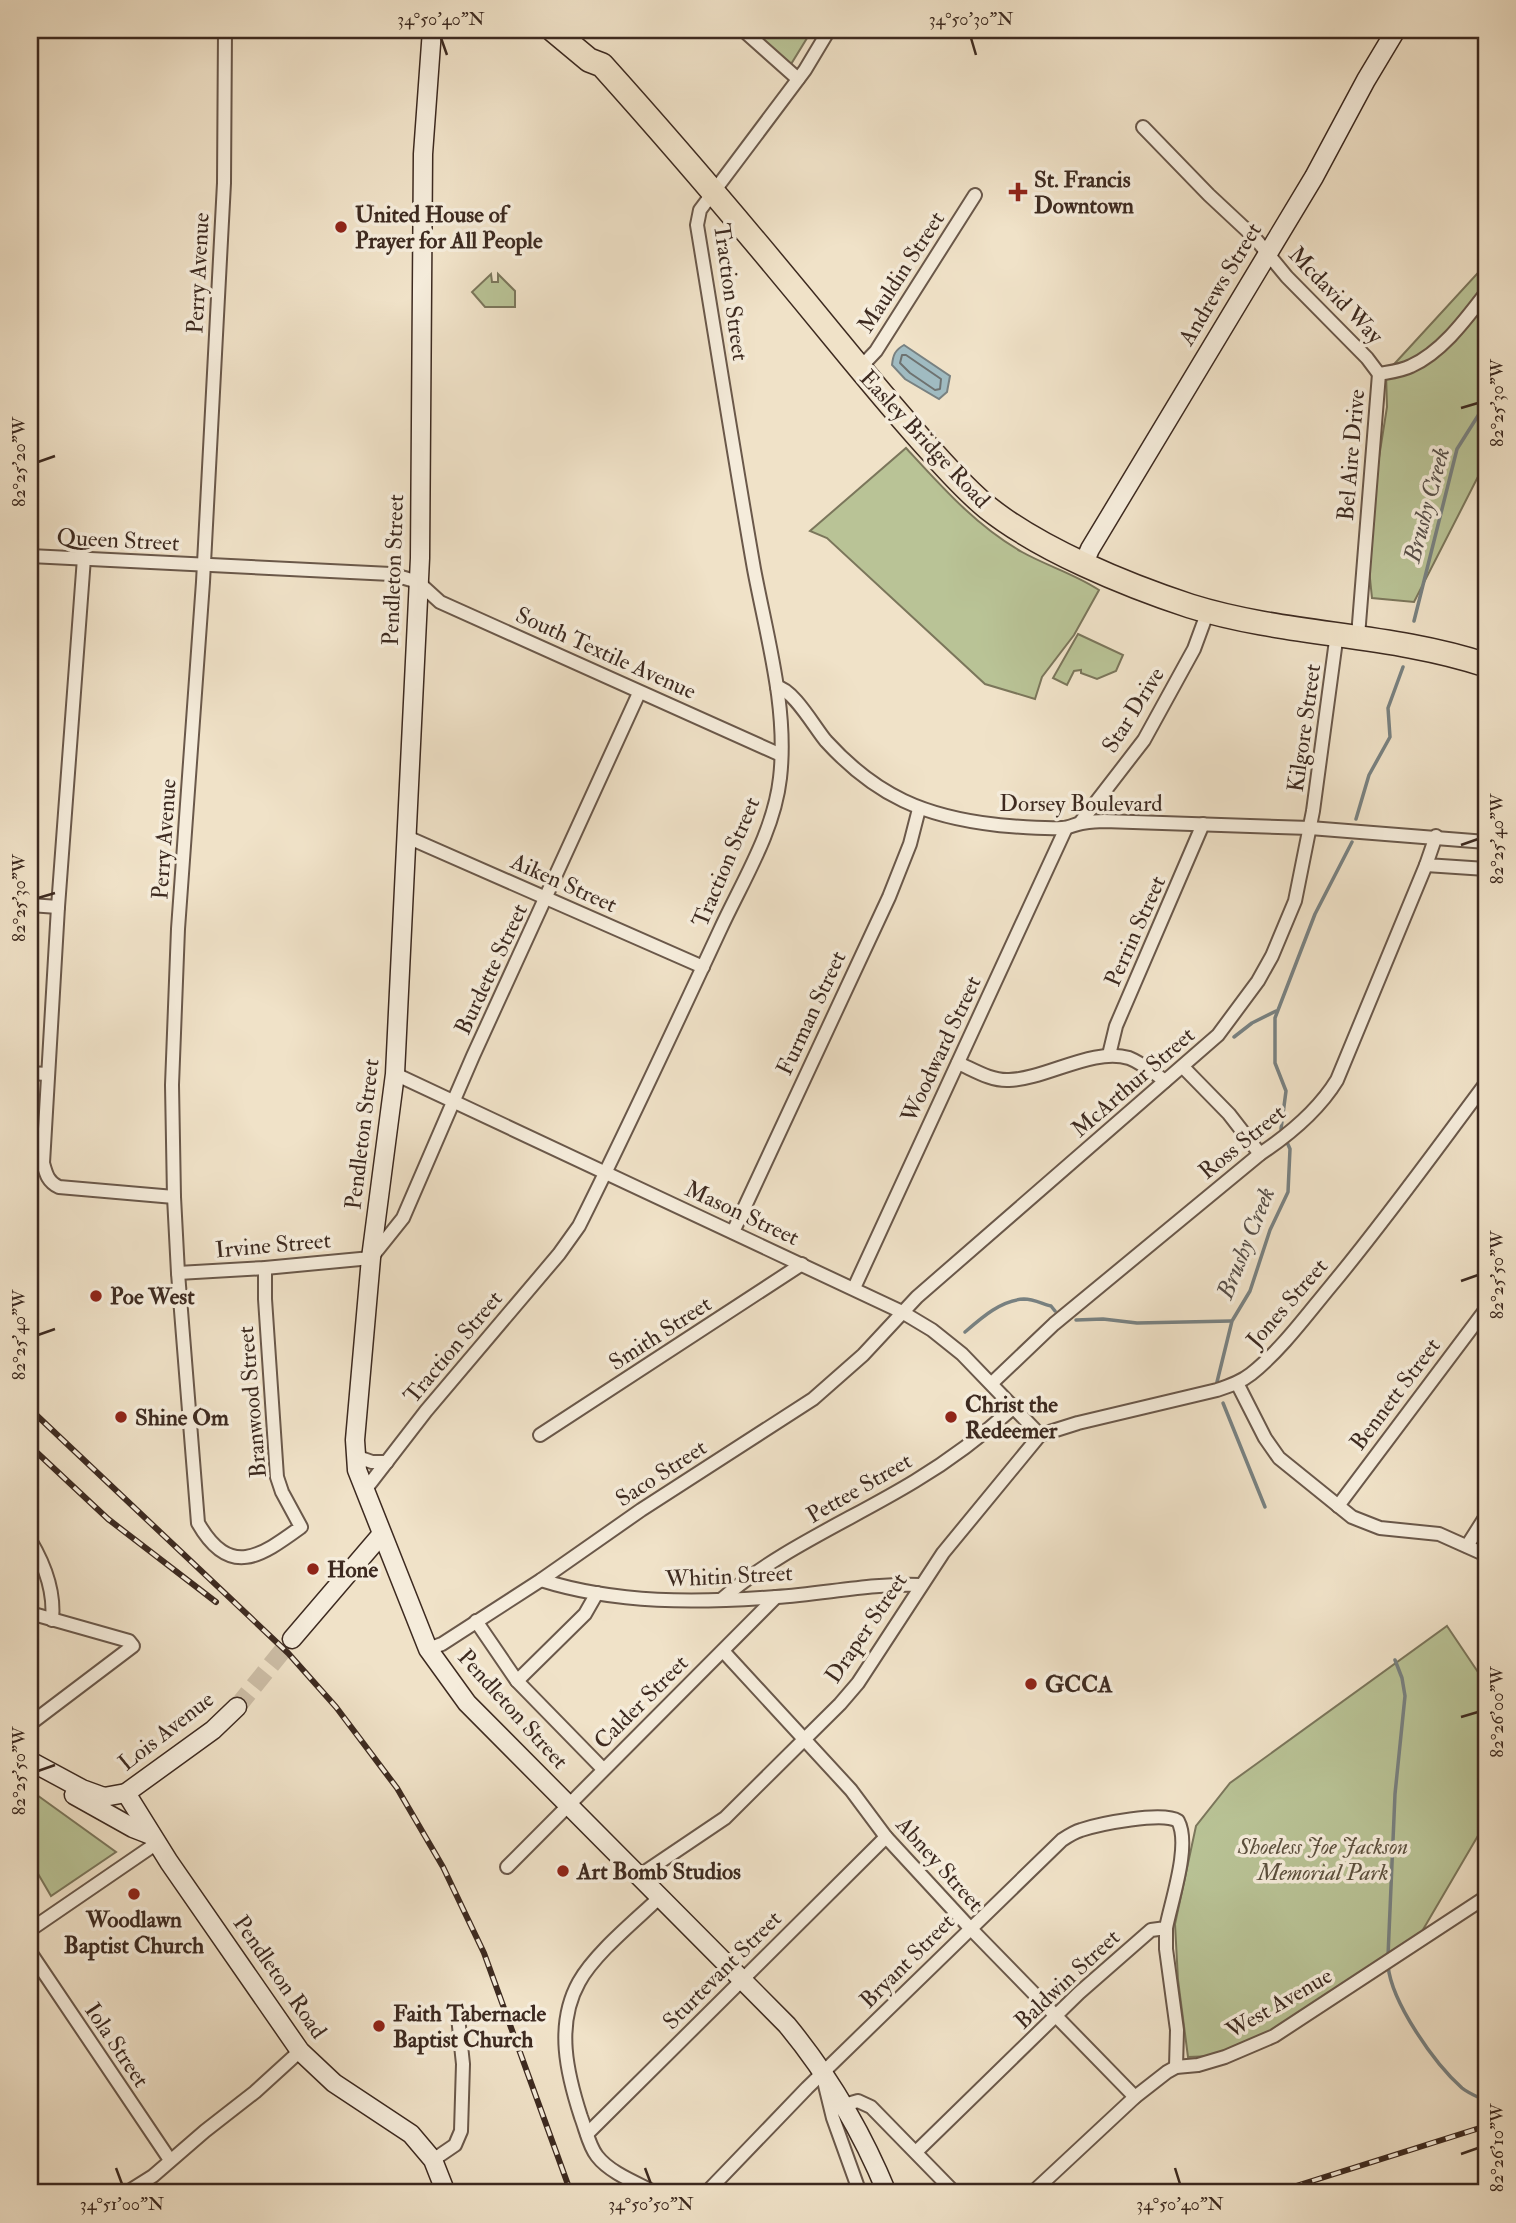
<svg xmlns="http://www.w3.org/2000/svg" width="1516" height="2223" viewBox="0 0 1516 2223" font-family="'IM FELL Double Pica',serif">
  <style>
    .green { fill: #b9c396; stroke: #7b765b; stroke-width: 2 }
    .water { fill: #a0bbc1; stroke: #788181; stroke-width: 2 }
    .lines { fill: none; stroke-linecap: round; stroke-linejoin: round }
    .shore { stroke: #6e7270; stroke-width: 2 }
    .stream { stroke: #788181; stroke-width: 3.5 }
    .secondary-tunnel { stroke: #ccbda6; stroke-width: 18; stroke-dasharray: 18 9; stroke-linecap: butt }
    .street-casing { stroke: #6a584a; stroke-width: 16 }
    .secondary-casing { stroke: #3d2a20; stroke-width: 21 }
    .highway-casing { stroke: #3d2a20; stroke-width: 26 }
    .street { stroke: #f5ecdb; stroke-width: 12 }
    .secondary { stroke: #f5ecdb; stroke-width: 18 }
    .highway { stroke: #f0e2c8; stroke-width: 23 }
    .rail-casing { stroke: #3d2a20; stroke-width: 6 }
    .rail { stroke: #f5ecdb; stroke-width: 3.5; stroke-dasharray: 10; stroke-linecap: butt }
    .ticks { fill: none; stroke: #3d2a20; stroke-width: 2.5 }
    .poi-dot { fill: #8f2418; stroke: #f5ecdb; stroke-width: 2.5 }
    .labels { text-anchor: middle; dominant-baseline: central; stroke-width: 7; stroke-linejoin: round; paint-order: stroke }
    .poi-label { font-size: 23px; font-weight: bold; fill: #3d2a20; stroke: #f5ecdb; text-anchor: start }
    .street-label { font-size: 23px; fill: #3d2a20; stroke: #f5ecdb }
    .park-label { font-size: 23px; font-style: italic; fill: #5c503e; stroke: #f5ecdb }
    .water-label { font-size: 24px; font-style: italic; fill: #564e48; stroke: #f5ecdb }
    .neatline { fill: none; stroke: #3d2a20; stroke-width: 2.5 }
    .ticks-label { font-size: 18px; text-anchor: middle; fill: #3d2a20 }
  </style>
  <rect width="100%" height="100%" fill="#f0e2c8"/>
  <filter id="stains"><feTurbulence type="fractalNoise" baseFrequency=".00286" numOctaves="4"/><feColorMatrix values="0 0 0 0 .2 0 0 0 0 .09 0 0 0 0 .02 0 0 0 .5 -.17"/></filter>
  <radialGradient id="worn" r=".72"><stop offset=".6" stop-color="#630" stop-opacity="0"/><stop offset="1" stop-color="#630" stop-opacity=".3"/></radialGradient>
  <g class="green">
    <polygon points="751,30 812,30 788,69"/>
    <polygon points="1486,264 1486,461 1414,602 1372,598 1366,540 1387,407 1386,373"/>
    <polygon points="491,274 492,282 498,282 498,274 515,291 515,307 485,307 472,292"/>
    <path d="M906,448C941,486 976,526 1022,552C1047,566 1075,574 1099,590L1074,635L1042,677L1035,699L985,684L827,538L810,531Z"/>
    <polygon points="1078,634 1123,655 1116,671 1097,679 1081,673 1081,670 1074,671 1067,685 1053,678"/>
    <polygon points="1447,1626 1486,1684 1486,1822 1421,1933 1276,2029 1213,2056 1188,2057 1178,1980 1175,1924 1196,1826 1230,1783"/>
    <polygon points="30,1790 116,1852 51,1896 30,1860"/>
  </g>
  <path class="water" d="M904,345L950,376L947,392L939,399L905,379L892,365C893,355 895,350 904,345Z"/>
  <g class="lines">
    <polygon class="shore" points="902,355 906,355 941,379 940,389 935,390 910,373 900,363"/>
    <g class="stream">
      <polyline points="1414,621 1457,449 1486,403"/>
      <polyline points="1356,819 1369,775 1390,737 1388,708 1403,667"/>
      <polyline points="1234,1037 1252,1023 1276,1011"/>
      <polyline points="1283,1133 1281,1129 1286,1091 1275,1063 1275,1018 1315,914 1352,842"/>
      <polyline points="1076,1320 1103,1319 1137,1323 1231,1321"/>
      <path d="M965,1332C981,1318 1001,1300 1024,1299C1033,1299 1043,1304 1051,1306L1055,1311"/>
      <polyline points="1217,1382 1232,1321 1250,1291 1270,1230 1288,1192 1290,1149 1286,1140"/>
      <polyline points="1223,1403 1265,1507"/>
      <polyline points="1388,1956 1395,1794 1405,1696 1402,1678 1395,1660"/>
      <path d="M1388,1966C1392,2003 1434,2063 1462,2088C1468,2093 1478,2097 1486,2101"/>
      <polyline points="242,2193 296,2190 346,2193"/>
    </g>
    <polyline class="secondary-tunnel" points="237,1707 292,1639"/>
    <defs>
      <g id="street">
        <path d="M225,30L224,183L203,582L178,929L172,1085L174,1197L178,1273L198,1523C230,1579 261,1556 301,1527L282,1492L277,1477L265,1299V1268"/>
        <polyline points="743,30 798,79"/>
        <polyline points="1143,127 1209,195 1254,237 1287,277 1367,358 1379,374"/>
        <polyline points="859,369 876,351 975,195"/>
        <path d="M1379,374C1390,372 1401,371 1411,366C1442,352 1466,319 1486,293"/>
        <polyline points="30,556 391,574 418,582 440,602 781,755"/>
        <path d="M84,558L58,907L43,1163C46,1174 48,1182 59,1187L174,1197"/>
        <polyline points="1358,636 1379,374"/>
        <path d="M777,687C793,689 815,728 826,741C876,796 925,817 998,825C1020,827 1041,829 1062,828C1069,828 1075,824 1082,823C1089,822 1097,821 1104,821L1310,828L1486,842"/>
        <polyline points="1080,823 1144,740 1194,649 1208,611"/>
        <polyline points="1436,836 1426,865 1486,869"/>
        <polyline points="407,837 703,967"/>
        <polyline points="30,905 58,907"/>
        <polyline points="1109,1055 1116,1026 1203,824"/>
        <path d="M958,1063C974,1070 991,1081 1009,1080C1046,1079 1093,1047 1129,1058C1142,1063 1154,1073 1165,1081"/>
        <polyline points="1183,1067 1229,1114 1260,1154"/>
        <polyline points="30,1073 47,1074"/>
        <polyline points="395,1074 902,1312 932,1330 962,1354 1040,1435"/>
        <polyline points="733,1232 889,897 910,844 919,809"/>
        <polyline points="178,1273 265,1268 371,1258 403,1218 473,1056 639,693"/>
        <polyline points="854,1288 1066,828"/>
        <path d="M992,1383L1054,1324L1260,1154C1290,1134 1318,1111 1337,1080L1426,865"/>
        <polyline points="1237,1383 1265,1438 1279,1458 1352,1517 1380,1528 1439,1534 1486,1555"/>
        <polyline points="540,1435 802,1264"/>
        <path d="M1040,1435L1078,1423L1217,1390C1229,1386 1241,1382 1251,1374C1281,1350 1306,1316 1330,1287C1385,1221 1435,1151 1486,1083"/>
        <polyline points="355,1456 372,1462 387,1462"/>
        <path d="M365,1490L426,1411L559,1254L579,1226C628,1128 674,1029 720,930C742,882 774,832 780,778C788,709 767,638 754,569C734,455 716,340 697,225L700,210L805,70L829,30"/>
        <polyline points="1338,1506 1486,1309"/>
        <path d="M30,1540C45,1565 55,1591 52,1620"/>
        <polyline points="1467,1546 1486,1516"/>
        <path d="M541,1580C617,1604 697,1603 776,1597C824,1594 872,1583 920,1585"/>
        <path d="M722,1599C778,1550 851,1520 915,1481C950,1460 983,1435 1014,1407"/>
        <polyline points="30,1613 129,1641 133,1646 30,1724"/>
        <polyline points="476,1621 517,1681 603,1769"/>
        <polyline points="428,1649 442,1644 541,1580 641,1510 813,1399 863,1355 917,1297 1218,1035 1258,981 1272,956 1295,901 1313,811 1337,633"/>
        <polyline points="723,1651 851,1790 886,1837 970,1928 1135,2097"/>
        <polyline points="517,1681 585,1614 597,1593"/>
        <polyline points="507,1867 776,1597"/>
        <polyline points="639,1876 725,1818 840,1704 858,1683 943,1553 1040,1435"/>
        <polyline points="1166,1928 1166,1949 1177,2030 1176,2067"/>
        <polyline points="30,1930 157,1843"/>
        <polyline points="30,1952 170,2160"/>
        <polyline points="824,2081 833,2118 860,2193"/>
        <polyline points="844,2105 858,2101 871,2107 955,2193"/>
        <polyline points="587,2134 886,1837"/>
        <polyline points="433,2160 455,2145 461,2131 463,2064 458,2017"/>
        <polyline points="126,2193 153,2176 205,2131 255,2092 300,2051"/>
        <path d="M656,2193C637,2183 610,2173 597,2156C589,2146 586,2130 581,2117C567,2074 555,2025 579,1982C595,1953 635,1921 660,1897"/>
        <path d="M706,2193L807,2088L1062,1840C1068,1836 1074,1832 1081,1830C1099,1824 1163,1811 1178,1821C1191,1845 1171,1902 1166,1928L1151,1930L1079,1993L916,2152"/>
        <polyline points="1032,2193 1135,2097 1167,2072 1176,2067 1198,2065 1225,2057 1274,2036 1486,1897"/>
      </g>
      <g id="secondary">
        <path d="M432,30L423,154L420,558L395,1074L371,1258L355,1440L357,1470L428,1649L467,1703L787,2025C829,2076 862,2132 887,2193"/>
        <polyline points="1084,563 1090,549 1314,177 1366,80 1396,30"/>
        <polyline points="292,1639 381,1535"/>
        <polyline points="30,1761 82,1789 104,1797 126,1793 213,1730 237,1707"/>
        <polyline points="126,1793 169,1862 300,2051 334,2083 411,2134 433,2160 446,2193"/>
        <polyline points="74,1795 133,1828 151,1835"/>
      </g>
      <path id="highway" d="M553,30L589,60L602,65C682,154 759,245 835,338C867,377 899,416 933,453C950,472 968,492 988,508C1041,550 1126,585 1190,606C1286,636 1390,633 1486,665"/>
    </defs>
    <use href="#street" class="street-casing"/>
    <use href="#secondary" class="secondary-casing"/>
    <use href="#highway" class="highway-casing"/>
    <use href="#street" class="street"/>
    <use href="#secondary" class="secondary"/>
    <use href="#highway" class="highway"/>
    <defs>
      <g id="rail">
        <polyline points="30,1409 288,1653 336,1707 397,1788 443,1867 484,1953 571,2193"/>
        <polyline points="30,1446 108,1519 216,1602"/>
        <polyline points="1274,2193 1486,2126"/>
      </g>
    </defs>
    <use href="#rail" class="rail-casing"/>
    <use href="#rail" class="rail"/>
  </g>
  <path class="ticks" d="M441,38L447,55M971,38L976,55M1461,408L1478,403M38,462L55,456M1461,845L1478,839M38,898L55,893M1461,1281L1478,1275M38,1335L55,1329M1461,1717L1478,1712M38,1771L55,1765M1461,2154L1478,2148M116,2168L122,2184M645,2168L651,2184M1175,2168L1180,2184"/>
  <g class="poi-dot">
    <path d="M1014.5 181.5h7v7h7v7h-7v7h-7v-7h-7v-7h7z"/>
    <circle cx="341" cy="227" r="7"/>
    <circle cx="96" cy="1296" r="7"/>
    <circle cx="121" cy="1417" r="7"/>
    <circle cx="951" cy="1417" r="7"/>
    <circle cx="313" cy="1569" r="7"/>
    <circle cx="1031" cy="1684" r="7"/>
    <circle cx="563" cy="1871" r="7"/>
    <circle cx="134" cy="1894" r="7"/>
    <circle cx="379" cy="2026" r="7"/>
  </g>
  <g class="labels">
    <g class="poi-label">
      <text x="1034" y="179">St. Francis<tspan x="1034" dy="26">Downtown</tspan></text>
      <text x="355" y="214">United House of<tspan x="355" dy="26">Prayer for All People</tspan></text>
      <text x="110" y="1296">Poe West</text>
      <text x="965" y="1404">Christ the<tspan x="965" dy="26">Redeemer</tspan></text>
      <text x="135" y="1417">Shine Om</text>
      <text x="327" y="1569">Hone</text>
      <text x="1045" y="1684">GCCA</text>
      <text x="577" y="1871">Art Bomb Studios</text>
      <text x="134" y="1919" text-anchor="middle">Woodlawn<tspan x="134" dy="26">Baptist Church</tspan></text>
      <text x="393" y="2013">Faith Tabernacle<tspan x="393" dy="26">Baptist Church</tspan></text>
    </g>
    <g class="street-label">
      <text transform="translate(901 272) rotate(-57)">Mauldin Street</text>
      <text transform="translate(198 273) rotate(-87)">Perry Avenue</text>
      <text transform="translate(1220 284) rotate(-59)">Andrews Street</text>
      <text transform="translate(731 292) rotate(82)">Traction Street</text>
      <text transform="translate(1336 295) rotate(46)">Mcdavid Way</text>
      <text transform="translate(925 439) rotate(47)">Easley Bridge Road</text>
      <text transform="translate(1351 455) rotate(-85)">Bel Aire Drive</text>
      <text transform="translate(118 540) rotate(3)">Queen Street</text>
      <text transform="translate(393 570) rotate(-88)">Pendleton Street</text>
      <text transform="translate(606 653) rotate(24)">South Textile Avenue</text>
      <text transform="translate(1133 710) rotate(-58)">Star Drive</text>
      <text transform="translate(1304 728) rotate(-82)">Kilgore Street</text>
      <text x="1081" y="803">Dorsey Boulevard</text>
      <text transform="translate(164 839) rotate(-86)">Perry Avenue</text>
      <text transform="translate(726 862) rotate(-67)">Traction Street</text>
      <text transform="translate(564 883) rotate(24)">Aiken Street</text>
      <text transform="translate(1135 931) rotate(-66)">Perrin Street</text>
      <text transform="translate(491 969) rotate(-65)">Burdette Street</text>
      <text transform="translate(811 1013) rotate(-65)">Furman Street</text>
      <text transform="translate(941 1049) rotate(-65)">Woodward Street</text>
      <text transform="translate(1133 1082) rotate(-41)">McArthur Street</text>
      <text transform="translate(362 1134) rotate(-83)">Pendleton Street</text>
      <text transform="translate(1242 1142) rotate(-39)">Ross Street</text>
      <text transform="translate(742 1213) rotate(25)">Mason Street</text>
      <text transform="translate(273 1245) rotate(-5)">Irvine Street</text>
      <text transform="translate(1287 1303) rotate(-49)">Jones Street</text>
      <text transform="translate(660 1333) rotate(-33)">Smith Street</text>
      <text transform="translate(453 1347) rotate(-50)">Traction Street</text>
      <text transform="translate(1395 1394) rotate(-53)">Bennett Street</text>
      <text transform="translate(252 1402) rotate(-95)">Branwood Street</text>
      <text transform="translate(661 1473) rotate(-33)">Saco Street</text>
      <text transform="translate(859 1488) rotate(-30)">Pettee Street</text>
      <text transform="translate(729 1576) rotate(-3)">Whitin Street</text>
      <text transform="translate(866 1628) rotate(-56)">Draper Street</text>
      <text transform="translate(641 1702) rotate(-45)">Calder Street</text>
      <text transform="translate(513 1709) rotate(48)">Pendleton Street</text>
      <text transform="translate(166 1731) rotate(-38)">Lois Avenue</text>
      <text transform="translate(940 1864) rotate(48)">Abney Street</text>
      <text transform="translate(907 1961) rotate(-45)">Bryant Street</text>
      <text transform="translate(722 1970) rotate(-45)">Sturtevant Street</text>
      <text transform="translate(280 1977) rotate(55)">Pendleton Road</text>
      <text transform="translate(1067 1979) rotate(-43)">Baldwin Street</text>
      <text transform="translate(1279 2003) rotate(-30)">West Avenue</text>
      <text transform="translate(117 2045) rotate(56)">Iola Street</text>
    </g>
    <g class="park-label">
      <text x="1323" y="1846">Shoeless Joe Jackson<tspan x="1323" dy="26">Memorial Park</tspan></text>
    </g>
    <g class="water-label">
      <text transform="translate(1427 505) rotate(-75)">Brushy Creek</text>
      <text transform="translate(1246 1243) rotate(-68)">Brushy Creek</text>
    </g>
  </g>
  <rect width="1516" height="2223" fill="none" stroke="#f0e2c8" stroke-width="77"/>
  <rect x="38" y="38" width="1440" height="2146" class="neatline"/>
  <g class="ticks-label">
    <text x="441" y="25">34°50'40"N</text>
    <text x="971" y="25">34°50'30"N</text>
    <text transform="translate(1497 403) rotate(-90)" y="6">82°25'30"W</text>
    <text transform="translate(19 462) rotate(-90)" y="6">82°25'20"W</text>
    <text transform="translate(1497 839) rotate(-90)" y="6">82°25'40"W</text>
    <text transform="translate(19 898) rotate(-90)" y="6">82°25'30"W</text>
    <text transform="translate(1497 1275) rotate(-90)" y="6">82°25'50"W</text>
    <text transform="translate(19 1335) rotate(-90)" y="6">82°25'40"W</text>
    <text transform="translate(1497 1712) rotate(-90)" y="6">82°26'00"W</text>
    <text transform="translate(19 1771) rotate(-90)" y="6">82°25'50"W</text>
    <text transform="translate(1497 2148) rotate(-90)" y="6">82°26'10"W</text>
    <text x="122" y="2210">34°51'00"N</text>
    <text x="651" y="2210">34°50'50"N</text>
    <text x="1180" y="2210">34°50'40"N</text>
  </g>
  <rect width="100%" height="100%" filter="url(#stains)"/>
  <rect width="100%" height="100%" fill="url(#worn)"/>
</svg>
